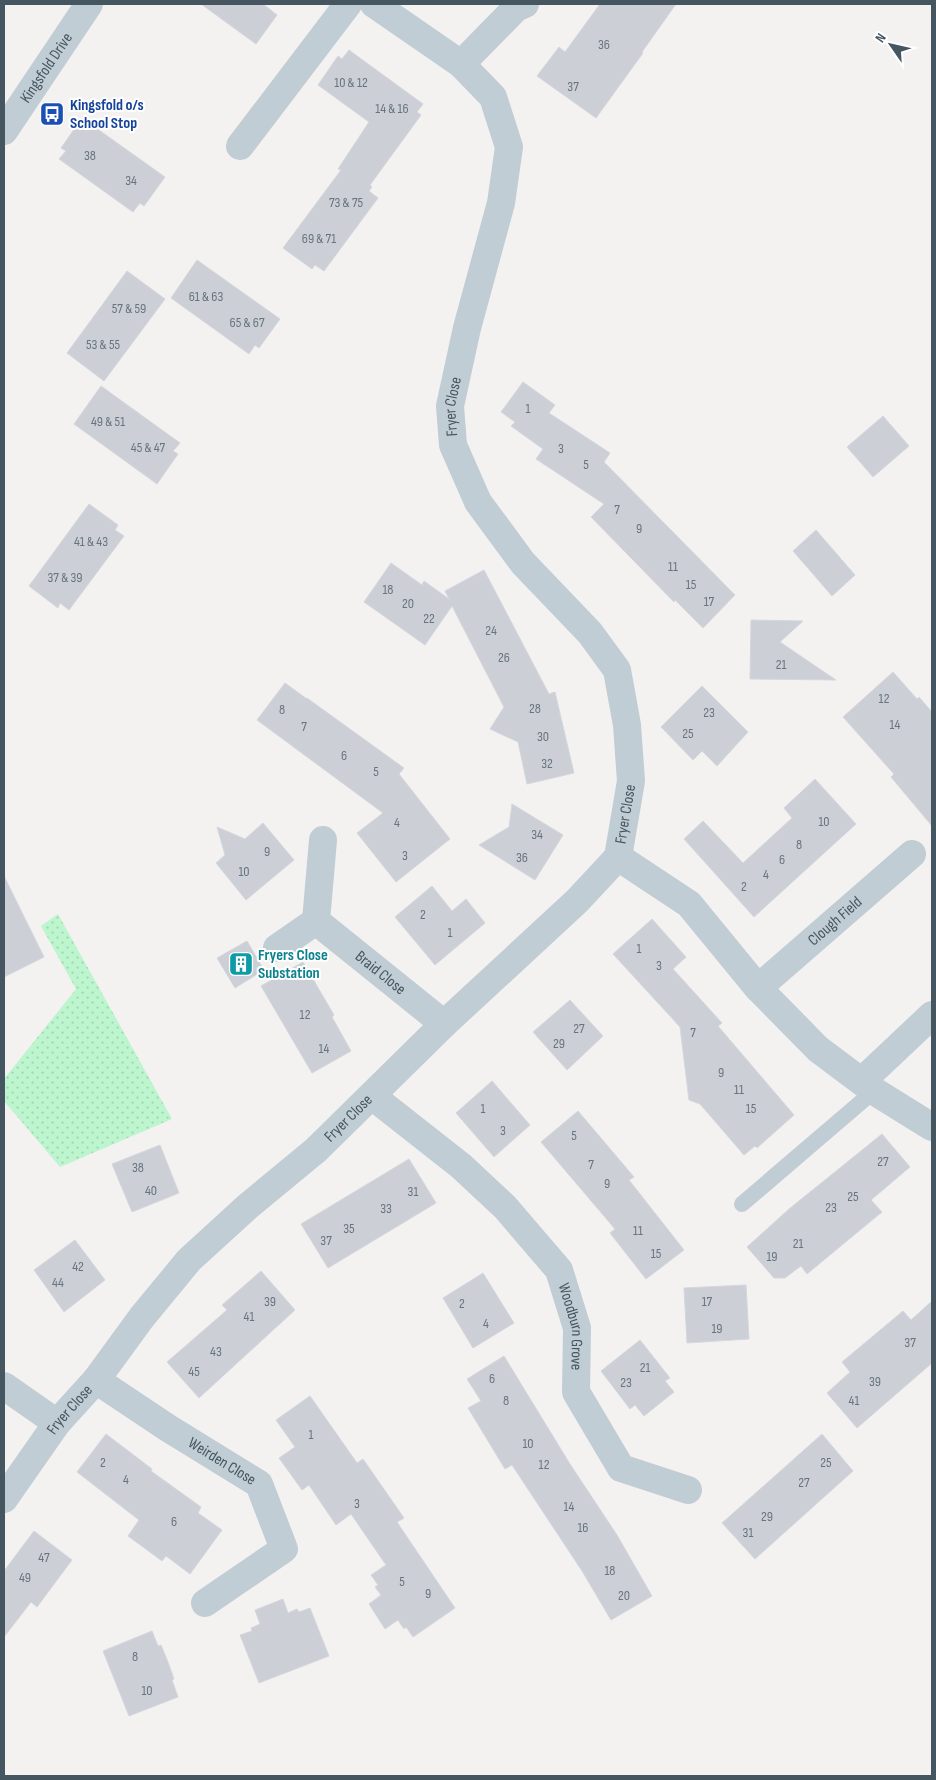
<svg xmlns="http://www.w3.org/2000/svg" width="936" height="1780" viewBox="0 0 936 1780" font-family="'Sofia Sans Condensed',sans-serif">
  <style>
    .garden { fill: url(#garden-dots) }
    .building { fill: #ccd0d6; stroke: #d4d7dd }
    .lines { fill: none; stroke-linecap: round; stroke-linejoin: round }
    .lane { stroke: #c0cdd4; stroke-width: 16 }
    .street { stroke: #c0cdd4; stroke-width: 28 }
    .labels { text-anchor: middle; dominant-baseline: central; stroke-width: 4; stroke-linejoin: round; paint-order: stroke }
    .number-label { font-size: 14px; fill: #68747e }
    .street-label { font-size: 16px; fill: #465661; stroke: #fff }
    .transit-label { font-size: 16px; font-weight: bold; fill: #164399; stroke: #fff; text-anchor: start }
    .culture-label { font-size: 16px; font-weight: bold; fill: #0d838f; stroke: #fff; text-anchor: start }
  </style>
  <defs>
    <pattern id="garden-dots" width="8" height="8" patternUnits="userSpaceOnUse" patternTransform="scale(1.25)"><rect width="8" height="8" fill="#bcf5ce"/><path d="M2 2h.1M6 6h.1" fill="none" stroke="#a3d4b3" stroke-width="1.8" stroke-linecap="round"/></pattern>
  </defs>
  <rect width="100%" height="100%" fill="#f4f1f1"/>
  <polygon class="garden" points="58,914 172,1119 60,1167 4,1101 4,1079 76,989 41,926"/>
  <g class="building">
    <polygon points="201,4 263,4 277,15 256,44"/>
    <polygon points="600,4 676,4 642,52 643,53 596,118 537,76 559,47 565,52"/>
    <polygon points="349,50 423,104 417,112 421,115 370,185 372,187 369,191 378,198 324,271 315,265 312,269 283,248 341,170 338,169 369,122 318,85 338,56 342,59"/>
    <polygon points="82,118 165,177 144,206 140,203 133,212 59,159 66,151 61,148"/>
    <polygon points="197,260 280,319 259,348 255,345 249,354 171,298"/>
    <polygon points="127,271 165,299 104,381 67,353"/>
    <polygon points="523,382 555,405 549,413 610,453 604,462 735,595 703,628 675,600 674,602 591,517 604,504 536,459 543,449 511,426 515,422 501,412"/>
    <polygon points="101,386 180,443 173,451 178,454 157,484 74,424"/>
    <polygon points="883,416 909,446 873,477 847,447"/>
    <polygon points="89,504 118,525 115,530 124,536 69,610 60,603 58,608 29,586"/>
    <polygon points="816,530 855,575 832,596 793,551"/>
    <polygon points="391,563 422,585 424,581 449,599 445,591 484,570 549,694 555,692 574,773 527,784 518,742 490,729 504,707 452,606 425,645 364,602"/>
    <polygon points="751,620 803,621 780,642 836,680 750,679"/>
    <polygon points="893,672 917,699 919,697 932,712 932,826 891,777 894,774 843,717"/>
    <polygon points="285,683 307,699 307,698 404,768 399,774 450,839 396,882 357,833 383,813 257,720"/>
    <polygon points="702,686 748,732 717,766 702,751 693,760 661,727"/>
    <polygon points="815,779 856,824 754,917 684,839 703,821 743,863 792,818 784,808"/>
    <polygon points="512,804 563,835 535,880 479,845 509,827"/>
    <polygon points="263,823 294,860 246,900 216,863 225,855 217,827 245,839"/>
    <polygon points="4,876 44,957 4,977"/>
    <polygon points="432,886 452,911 466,899 485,923 435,965 395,917"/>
    <polygon points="652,919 686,957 673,969 722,1023 718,1026 794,1115 757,1148 755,1146 744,1155 700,1104 689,1100 680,1027 613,954"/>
    <polygon points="247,941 264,970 235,988 217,958"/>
    <polygon points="303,962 334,1015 332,1017 351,1051 312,1073 261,986"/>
    <polygon points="570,1000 603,1036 567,1070 533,1032"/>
    <polygon points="492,1081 530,1125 494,1157 456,1113"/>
    <polygon points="578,1111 634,1177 629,1180 684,1250 646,1279 610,1233 615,1229 541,1142"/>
    <polygon points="882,1134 910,1167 871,1200 882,1212 807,1274 801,1266 785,1278 774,1278 747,1247 789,1209"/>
    <polygon points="160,1145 179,1193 132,1212 112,1164"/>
    <polygon points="409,1159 436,1203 328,1268 301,1224"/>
    <polygon points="75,1240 105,1280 64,1312 34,1270"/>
    <polygon points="261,1271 295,1310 199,1398 167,1362 227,1310 222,1305"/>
    <polygon points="483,1273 514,1323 473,1348 443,1298"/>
    <polygon points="746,1285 749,1339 687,1343 684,1288"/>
    <polygon points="932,1301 932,1363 857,1428 827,1393 850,1372 842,1362 903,1311 911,1320"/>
    <polygon points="640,1340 670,1378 665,1381 674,1392 644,1416 635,1405 630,1409 601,1371"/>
    <polygon points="504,1356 570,1464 617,1535 652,1596 611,1620 582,1571 512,1465 505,1469 468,1408 481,1401 467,1379"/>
    <polygon points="310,1396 357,1463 363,1459 404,1518 397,1522 455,1608 413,1637 406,1627 404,1629 398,1620 385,1629 369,1604 381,1595 375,1587 378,1585 371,1575 386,1565 351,1514 336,1525 309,1485 302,1490 279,1458 295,1447 276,1420"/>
    <polygon points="106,1434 152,1469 151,1471 201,1507 198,1513 222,1530 190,1574 166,1556 162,1561 128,1536 139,1520 77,1472"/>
    <polygon points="822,1434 853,1471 755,1559 722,1523"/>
    <polygon points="34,1531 72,1560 37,1607 31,1602 4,1637 4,1571"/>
    <polygon points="283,1599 288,1613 297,1609 299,1612 310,1608 329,1656 259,1683 240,1635 252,1631 251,1628 260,1624 255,1610"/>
    <polygon points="152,1631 158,1646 161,1645 168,1662 174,1679 172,1680 178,1697 129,1716 103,1651"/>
  </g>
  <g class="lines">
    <polyline class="lane" points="742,1204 874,1091"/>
    <g class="street">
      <polyline points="461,64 516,8 525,4"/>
      <path id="s1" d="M4,131L89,4"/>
      <polyline points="240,146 348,4"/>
      <path id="s2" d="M323,840L316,921L444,1024"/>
      <polyline points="618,857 689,904 758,988 818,1049 874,1091 932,1127"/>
      <polyline points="277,948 316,921"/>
      <path id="s3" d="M758,988L912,854"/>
      <polyline points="862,1081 932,1015"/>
      <path id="s4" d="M372,1096L461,1166L505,1207L559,1270L577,1328L576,1392L621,1468L688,1490"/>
      <path id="s5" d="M96,1380L168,1428L259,1484L284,1549L205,1603"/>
      <polyline points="4,1386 57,1423"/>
      <path id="s6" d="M4,1499L57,1423L96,1380L142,1317L189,1260L247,1207L316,1150L444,1024L577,901L618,857L631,781L627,725L617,670L590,633L523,563L478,502L453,445L450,406L467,328L501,203L509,147L493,97L461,64L374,4"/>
    </g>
  </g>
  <defs>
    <symbol id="bus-square" viewBox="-11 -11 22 22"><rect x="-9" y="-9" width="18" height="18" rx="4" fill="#1a4fb4" stroke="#fff"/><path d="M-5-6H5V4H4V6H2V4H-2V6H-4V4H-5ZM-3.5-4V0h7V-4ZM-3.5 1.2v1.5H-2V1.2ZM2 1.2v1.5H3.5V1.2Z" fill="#fff"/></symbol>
    <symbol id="building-square" viewBox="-11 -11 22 22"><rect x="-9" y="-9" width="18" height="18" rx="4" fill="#0f9aa8" stroke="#fff"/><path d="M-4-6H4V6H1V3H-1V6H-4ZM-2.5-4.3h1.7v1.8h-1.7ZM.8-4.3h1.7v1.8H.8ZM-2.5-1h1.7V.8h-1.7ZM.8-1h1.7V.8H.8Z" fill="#fff"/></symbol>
  </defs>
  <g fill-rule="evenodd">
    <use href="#bus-square" x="38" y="100" width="28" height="28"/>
    <use href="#building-square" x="227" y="950" width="28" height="28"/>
  </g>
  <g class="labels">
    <g class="number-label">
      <text x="604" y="44">36</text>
      <text x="351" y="82">10 &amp; 12</text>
      <text x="573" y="86">37</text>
      <text x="392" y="108">14 &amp; 16</text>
      <text x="90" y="155">38</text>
      <text x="131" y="180">34</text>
      <text x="346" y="202">73 &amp; 75</text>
      <text x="319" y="238">69 &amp; 71</text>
      <text x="206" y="296">61 &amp; 63</text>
      <text x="129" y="308">57 &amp; 59</text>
      <text x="247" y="322">65 &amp; 67</text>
      <text x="103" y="344">53 &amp; 55</text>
      <text x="528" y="408">1</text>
      <text x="108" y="421">49 &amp; 51</text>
      <text x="148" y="447">45 &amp; 47</text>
      <text x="561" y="448">3</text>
      <text x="586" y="464">5</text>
      <text x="617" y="509">7</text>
      <text x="639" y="528">9</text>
      <text x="91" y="541">41 &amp; 43</text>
      <text x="673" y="566">11</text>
      <text x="65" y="577">37 &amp; 39</text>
      <text x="691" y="584">15</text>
      <text x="388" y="589">18</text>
      <text x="709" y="601">17</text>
      <text x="408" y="603">20</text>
      <text x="429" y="618">22</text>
      <text x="491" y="630">24</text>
      <text x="504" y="657">26</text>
      <text x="781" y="664">21</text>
      <text x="884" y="698">12</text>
      <text x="535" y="708">28</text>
      <text x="282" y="709">8</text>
      <text x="709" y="712">23</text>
      <text x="895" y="724">14</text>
      <text x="304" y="726">7</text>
      <text x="688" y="733">25</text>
      <text x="543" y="736">30</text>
      <text x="344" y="755">6</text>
      <text x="547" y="763">32</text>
      <text x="376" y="771">5</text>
      <text x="824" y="821">10</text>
      <text x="397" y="822">4</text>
      <text x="537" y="834">34</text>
      <text x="799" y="844">8</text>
      <text x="267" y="851">9</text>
      <text x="405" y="855">3</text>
      <text x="522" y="857">36</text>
      <text x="782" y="859">6</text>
      <text x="244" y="871">10</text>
      <text x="766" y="874">4</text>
      <text x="744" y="886">2</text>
      <text x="423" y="914">2</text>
      <text x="450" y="932">1</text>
      <text x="639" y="948">1</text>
      <text x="659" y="965">3</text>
      <text x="305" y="1014">12</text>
      <text x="579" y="1028">27</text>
      <text x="693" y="1032">7</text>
      <text x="559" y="1043">29</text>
      <text x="324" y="1048">14</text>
      <text x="721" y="1072">9</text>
      <text x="739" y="1089">11</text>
      <text x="483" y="1108">1</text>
      <text x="751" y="1108">15</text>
      <text x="503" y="1130">3</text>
      <text x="574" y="1135">5</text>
      <text x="883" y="1161">27</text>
      <text x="591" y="1164">7</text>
      <text x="138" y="1167">38</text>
      <text x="607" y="1183">9</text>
      <text x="151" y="1190">40</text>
      <text x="413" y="1191">31</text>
      <text x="853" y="1196">25</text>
      <text x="831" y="1207">23</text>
      <text x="386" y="1208">33</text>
      <text x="349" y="1228">35</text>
      <text x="638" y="1230">11</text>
      <text x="326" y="1240">37</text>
      <text x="798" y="1243">21</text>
      <text x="656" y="1253">15</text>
      <text x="772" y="1256">19</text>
      <text x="78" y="1266">42</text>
      <text x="58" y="1282">44</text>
      <text x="270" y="1301">39</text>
      <text x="707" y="1301">17</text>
      <text x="462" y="1303">2</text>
      <text x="249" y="1316">41</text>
      <text x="486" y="1323">4</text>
      <text x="717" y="1328">19</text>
      <text x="910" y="1342">37</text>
      <text x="216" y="1351">43</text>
      <text x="645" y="1367">21</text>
      <text x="194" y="1371">45</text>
      <text x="492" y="1378">6</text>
      <text x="875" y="1381">39</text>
      <text x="626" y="1382">23</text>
      <text x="506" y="1400">8</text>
      <text x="854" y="1400">41</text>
      <text x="311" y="1434">1</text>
      <text x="528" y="1443">10</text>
      <text x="103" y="1462">2</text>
      <text x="826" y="1462">25</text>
      <text x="544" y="1464">12</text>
      <text x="126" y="1479">4</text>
      <text x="804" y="1482">27</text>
      <text x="357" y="1503">3</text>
      <text x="569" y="1506">14</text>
      <text x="767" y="1516">29</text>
      <text x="174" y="1521">6</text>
      <text x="583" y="1527">16</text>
      <text x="748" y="1532">31</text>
      <text x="44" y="1557">47</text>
      <text x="610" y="1570">18</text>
      <text x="25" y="1577">49</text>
      <text x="402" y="1581">5</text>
      <text x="428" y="1593">9</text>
      <text x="624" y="1595">20</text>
      <text x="135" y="1656">8</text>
      <text x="147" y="1690">10</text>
    </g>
    <g class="street-label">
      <text stroke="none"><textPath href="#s1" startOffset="76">Kingsfold Drive</textPath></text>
      <text stroke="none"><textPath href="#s6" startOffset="1400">Fryer Close</textPath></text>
      <text stroke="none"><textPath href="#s6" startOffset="935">Fryer Close</textPath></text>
      <text stroke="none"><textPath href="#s3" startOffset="102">Clough Field</textPath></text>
      <text stroke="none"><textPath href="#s2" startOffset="164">Braid Close</textPath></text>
      <text stroke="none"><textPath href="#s6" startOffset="516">Fryer Close</textPath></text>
      <text stroke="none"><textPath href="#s4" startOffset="315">Woodburn Grove</textPath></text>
      <text stroke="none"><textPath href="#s6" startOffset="111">Fryer Close</textPath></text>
      <text stroke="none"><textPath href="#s5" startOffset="150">Weirden Close</textPath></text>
    </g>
    <g class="transit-label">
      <text x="70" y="105">Kingsfold o/s<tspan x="70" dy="18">School Stop</tspan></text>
    </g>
    <g class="culture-label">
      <text x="258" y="955">Fryers Close<tspan x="258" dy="18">Substation</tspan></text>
    </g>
  </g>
  <rect width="936" height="1780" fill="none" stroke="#465661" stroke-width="10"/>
  <g transform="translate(891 45) rotate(304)" stroke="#ffffff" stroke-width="4" paint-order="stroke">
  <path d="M0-4L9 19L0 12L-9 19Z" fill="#465661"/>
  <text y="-8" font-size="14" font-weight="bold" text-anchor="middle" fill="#465661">N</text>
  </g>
</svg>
